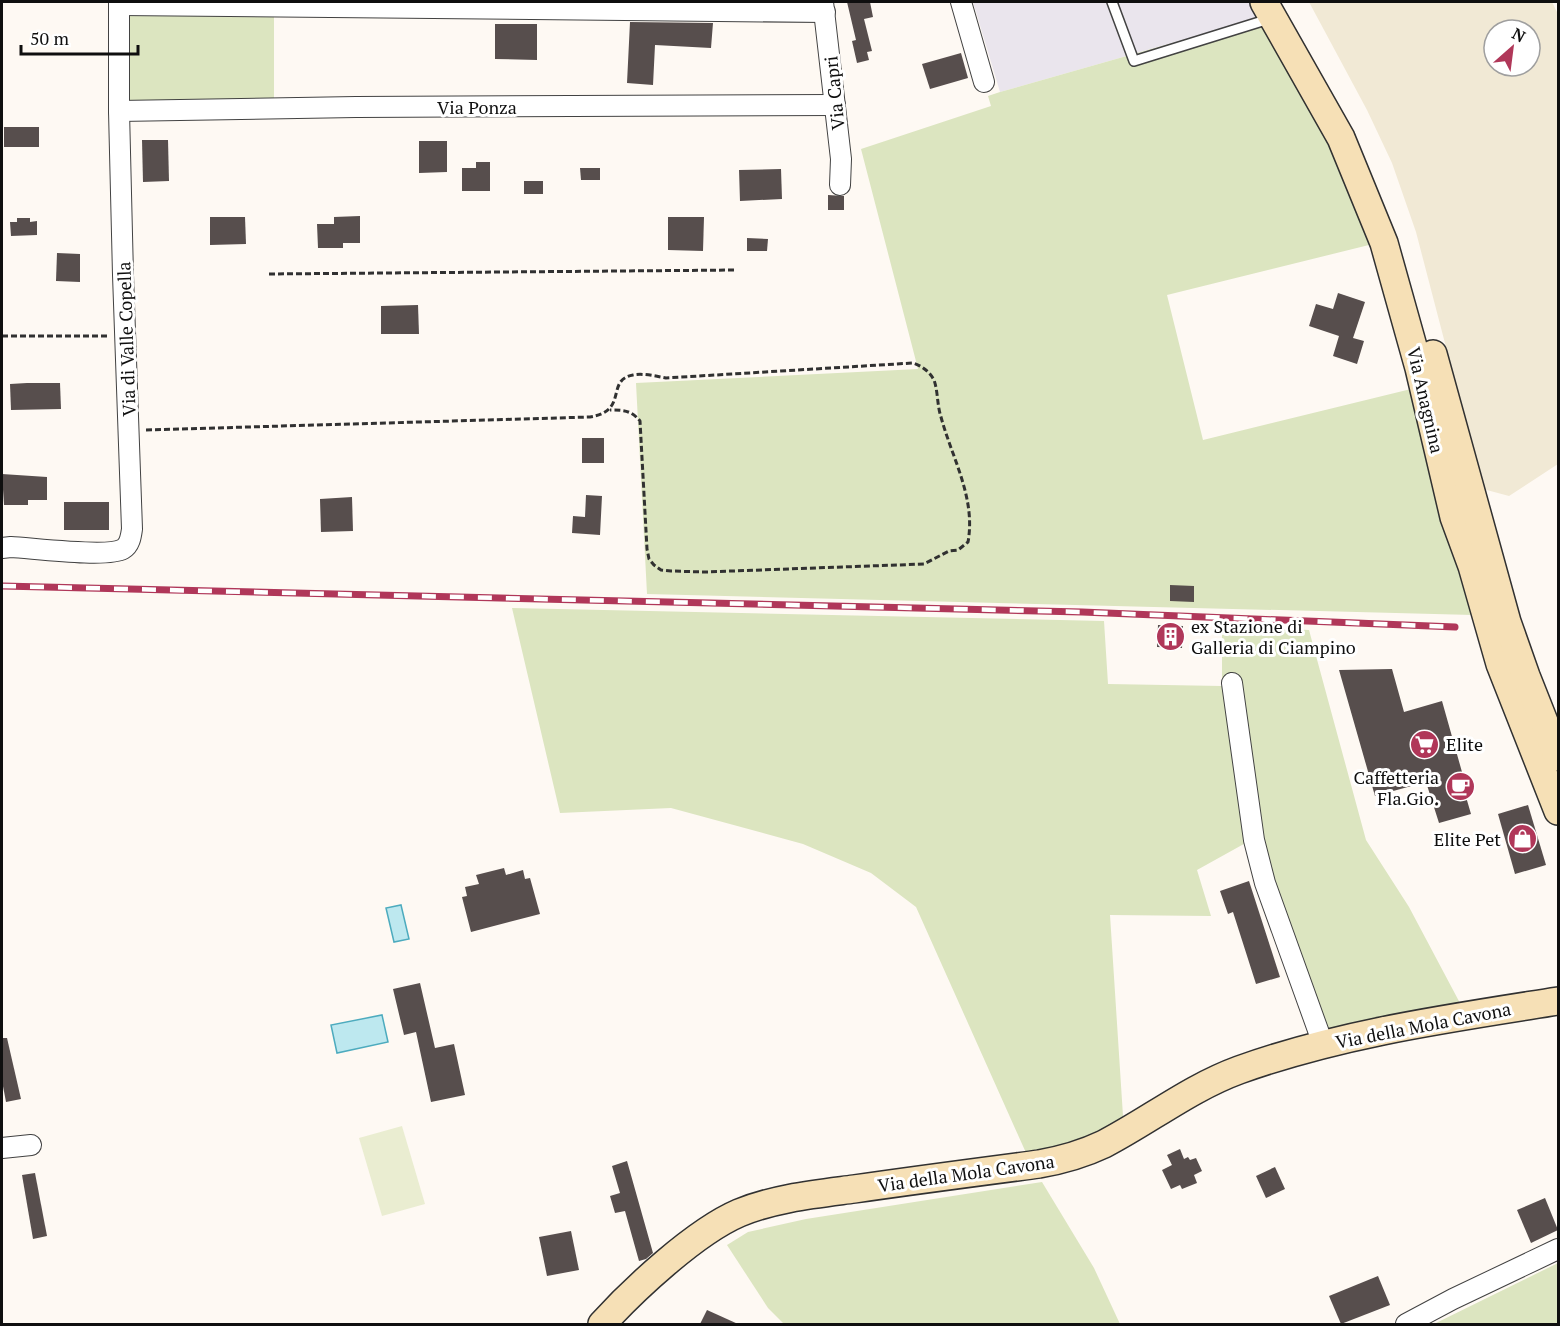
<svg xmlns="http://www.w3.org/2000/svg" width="1560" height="1326" viewBox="0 0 1560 1326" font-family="'PT Serif',serif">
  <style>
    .industrial { fill: #eae5ed }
    .farmland { fill: #f1e9d5; fill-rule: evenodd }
    .green { fill: #dce5c0 }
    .pitch { fill: #eaedd1 }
    .water { fill: #bde8ef; stroke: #4dabbe; stroke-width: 1.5 }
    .building { fill: #574e4d }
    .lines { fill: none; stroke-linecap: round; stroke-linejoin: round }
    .service-casing { stroke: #424242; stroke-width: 12 }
    .minor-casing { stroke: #424242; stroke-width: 22 }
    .secondary-casing { stroke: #313131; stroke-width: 30 }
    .path { stroke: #313131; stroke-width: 3; stroke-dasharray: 6 3; stroke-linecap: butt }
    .service { stroke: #fff; stroke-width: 9 }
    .minor { stroke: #fff; stroke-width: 20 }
    .secondary { stroke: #f6e0b6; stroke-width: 27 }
    .rail-casing { stroke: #b03759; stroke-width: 7 }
    .rail { stroke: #fff; stroke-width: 4.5; stroke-dasharray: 14; stroke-linecap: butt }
    .labels { text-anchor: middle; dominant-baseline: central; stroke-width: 6; stroke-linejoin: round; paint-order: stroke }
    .street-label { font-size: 18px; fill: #0f0f0f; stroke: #fff }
    .poi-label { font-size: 18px; fill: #0f0f0f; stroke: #fff; text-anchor: start }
  </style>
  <rect width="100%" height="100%" fill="#fef9f3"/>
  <polygon class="industrial" points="973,2 1250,2 1260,18 1000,92"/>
  <path class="farmland" d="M1309,2H1552L1558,14V464L1509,496L1483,489L1416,232L1392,163L1367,110ZM1494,30H1530V66H1494Z"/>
  <g class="green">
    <polygon points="128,14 274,14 274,100 129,100"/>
    <polygon points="1260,18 1344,171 1373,244 1167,295 1203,440 1411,389 1473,615 647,594 636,383 918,369 861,149 991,106 988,96 1000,92"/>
    <polygon points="512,608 1104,621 1108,684 1222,686 1222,626 1309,630 1366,840 1409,907 1461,1005 1328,1034 1274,890 1260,835 1197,870 1211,916 1110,915 1123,1116 1097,1136 1073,1147 1027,1155 916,907 871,873 803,844 671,808 560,813"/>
    <polygon points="1042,1182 1094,1268 1120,1324 784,1324 768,1308 727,1245 748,1232 806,1219"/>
    <polygon points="1558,1263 1558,1324 1434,1324"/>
  </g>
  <polygon class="pitch" points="402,1126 425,1204 382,1216 359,1138"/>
  <g class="water">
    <polygon points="401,905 409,939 394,942 386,908"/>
    <polygon points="382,1015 388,1042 337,1053 331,1025"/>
  </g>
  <g class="building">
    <polygon points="847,2 870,2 873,17 864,19 872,51 867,52 869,60 857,63 852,41 856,40"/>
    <polygon points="630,22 713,23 711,48 655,45 653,85 627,83"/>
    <polygon points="495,24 537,24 537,60 495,59"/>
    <polygon points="961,53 968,78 930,89 922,64"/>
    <rect x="4" y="127" width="35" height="20"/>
    <polygon points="142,140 168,140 169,181 143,182"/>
    <polygon points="419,141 447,141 447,172 419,173"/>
    <polygon points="476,162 490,162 490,191 462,191 462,168 476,168"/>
    <polygon points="580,168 600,168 600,180 581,180"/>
    <polygon points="781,169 782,199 740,201 739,170"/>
    <rect x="524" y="181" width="19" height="13"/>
    <polygon points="828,195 844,196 844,210 828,210"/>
    <polygon points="360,216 360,243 343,243 343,248 318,248 317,224 334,224 334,217"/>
    <polygon points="210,217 245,217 246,244 210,245"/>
    <polygon points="668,217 704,217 703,251 668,250"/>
    <polygon points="17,218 30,218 30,222 37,221 37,235 11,236 10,222 17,222"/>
    <polygon points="747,238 768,239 767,251 747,251"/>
    <polygon points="57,253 80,254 80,282 56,281"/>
    <polygon points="1338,293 1365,302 1353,338 1364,341 1357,364 1333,356 1339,336 1309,326 1316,304 1333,309"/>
    <polygon points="418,305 419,334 381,334 381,306"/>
    <polygon points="27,383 60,383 61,409 11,410 10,384"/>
    <rect x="582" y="438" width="22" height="25"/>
    <polygon points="2,474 47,477 47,500 28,500 28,505 4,505"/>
    <polygon points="586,495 602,496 600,535 572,533 573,516 585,517"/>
    <polygon points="352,497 353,531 321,532 320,499"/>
    <rect x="64" y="502" width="45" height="28"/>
    <polygon points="1170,585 1194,586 1194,602 1170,601"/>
    <polygon points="1158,625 1183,626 1182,648 1157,647"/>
    <polygon points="1392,669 1404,712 1442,701 1462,772 1459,773 1471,814 1439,823 1426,782 1375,796 1339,670"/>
    <polygon points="1528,805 1546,865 1515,874 1498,814"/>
    <polygon points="504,868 506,875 523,870 525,879 530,878 540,914 471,932 462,897 467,896 465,887 479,884 476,875"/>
    <polygon points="1249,881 1280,977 1256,984 1233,912 1228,914 1220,891"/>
    <polygon points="420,983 435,1048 454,1044 465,1095 431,1102 416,1032 404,1035 393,989"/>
    <polygon points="2,1038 7,1038 21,1099 6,1102 2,1081"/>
    <polygon points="1180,1149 1184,1159 1188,1157 1190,1160 1196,1158 1202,1171 1194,1175 1197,1183 1182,1189 1180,1185 1171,1189 1162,1170 1172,1165 1167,1155"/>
    <polygon points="627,1161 653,1253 646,1259 639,1261 625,1211 615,1213 610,1196 620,1193 612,1166"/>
    <polygon points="1275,1167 1285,1189 1266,1198 1256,1176"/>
    <polygon points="35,1173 47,1236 33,1239 22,1175"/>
    <polygon points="1545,1198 1558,1230 1531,1243 1517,1210"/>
    <polygon points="571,1231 579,1270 547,1276 539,1237"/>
    <polygon points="1378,1276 1390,1305 1341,1324 1329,1296"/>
    <polygon points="707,1310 738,1324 700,1324"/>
  </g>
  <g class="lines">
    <defs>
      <polyline id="service" points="1112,2 1134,61 1269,19"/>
      <g id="minor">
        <polyline points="823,2 841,159 840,185"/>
        <polyline points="961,2 984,82"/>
        <polyline points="120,5 825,12"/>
        <polyline points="119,111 356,107 835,105"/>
        <path d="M2,548L11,547C32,548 107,558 123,549C130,545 131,536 132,529L123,275L119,111V2"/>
        <polyline points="1232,683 1254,840 1265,883 1323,1044"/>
        <polyline points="2,1148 31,1145"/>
        <polyline points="1406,1324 1453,1299 1558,1249"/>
      </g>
      <g id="secondary">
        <polyline points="1264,2 1341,138 1384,243 1419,368 1454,517 1472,566 1500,664 1558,811"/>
        <polyline points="1433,354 1507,622 1526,676 1558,757"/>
        <path d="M602,1324C634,1289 695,1232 739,1213C775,1198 816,1194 854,1189C916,1180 978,1172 1039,1164C1062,1160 1083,1154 1104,1144C1150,1120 1190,1088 1239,1070C1342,1033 1451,1018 1558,1001"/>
      </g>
    </defs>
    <use href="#service" class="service-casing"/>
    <use href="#minor" class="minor-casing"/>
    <use href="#secondary" class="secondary-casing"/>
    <g class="path">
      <polyline points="269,274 736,270"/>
      <polyline points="2,336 108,336"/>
      <path d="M146,430L590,417C629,411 605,380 633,375C643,373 655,376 666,378L913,363C922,366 929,371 934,380C938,391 937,405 941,417C952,458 976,498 968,542L958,550L949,551L924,564L705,572L671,571L661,570L654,565L649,559L647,549L640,421C631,410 623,410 610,410"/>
    </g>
    <use href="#service" class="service"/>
    <use href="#minor" class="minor"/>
    <use href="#secondary" class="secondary"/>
    <defs>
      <polyline id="rail" points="2,586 1082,612 1455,627"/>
    </defs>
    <use href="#rail" class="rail-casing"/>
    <use href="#rail" class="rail"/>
  </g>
  <defs>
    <symbol id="building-disc" viewBox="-11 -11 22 22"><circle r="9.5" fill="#b03759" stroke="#fff"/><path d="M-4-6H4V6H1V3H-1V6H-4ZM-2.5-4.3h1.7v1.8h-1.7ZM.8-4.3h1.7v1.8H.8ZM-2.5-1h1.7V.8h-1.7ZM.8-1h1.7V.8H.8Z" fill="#fff"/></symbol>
    <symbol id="supermarket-disc" viewBox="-11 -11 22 22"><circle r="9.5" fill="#b03759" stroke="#fff"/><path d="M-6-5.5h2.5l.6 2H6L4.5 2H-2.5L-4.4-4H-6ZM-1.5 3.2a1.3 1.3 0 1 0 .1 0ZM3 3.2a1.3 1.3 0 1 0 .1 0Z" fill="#fff"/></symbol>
    <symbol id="cafe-disc" viewBox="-11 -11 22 22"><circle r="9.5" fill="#b03759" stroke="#fff"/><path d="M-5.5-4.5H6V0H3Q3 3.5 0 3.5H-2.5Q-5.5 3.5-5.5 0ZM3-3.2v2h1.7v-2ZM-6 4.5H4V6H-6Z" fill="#fff"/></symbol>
    <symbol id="shop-disc" viewBox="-11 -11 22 22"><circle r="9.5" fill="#b03759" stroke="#fff"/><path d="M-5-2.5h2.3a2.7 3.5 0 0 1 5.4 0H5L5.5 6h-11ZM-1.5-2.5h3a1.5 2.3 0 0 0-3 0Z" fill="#fff"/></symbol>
  </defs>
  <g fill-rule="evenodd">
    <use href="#building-disc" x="1154" y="620" width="33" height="33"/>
    <use href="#supermarket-disc" x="1408" y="728" width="33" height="33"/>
    <use href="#cafe-disc" x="1444" y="770" width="33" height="33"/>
    <use href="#shop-disc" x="1506" y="822" width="33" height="33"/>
  </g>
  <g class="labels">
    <g class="street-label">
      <text transform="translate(834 93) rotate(-96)">Via Capri</text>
      <text x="477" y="107">Via Ponza</text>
      <text transform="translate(126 339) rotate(-92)">Via di Valle Copella</text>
      <text transform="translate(1426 400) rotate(77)">Via Anagnina</text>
      <text transform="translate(1423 1025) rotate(-11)">Via della Mola Cavona</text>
      <text transform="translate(966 1173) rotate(-8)">Via della Mola Cavona</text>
    </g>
    <g class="poi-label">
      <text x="1191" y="626">ex Stazione di<tspan x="1191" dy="21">Galleria di Ciampino</tspan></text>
      <text x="1446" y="744">Elite</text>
      <text x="1439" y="777" text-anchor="end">Caffetteria<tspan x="1439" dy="21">Fla.Gio.</tspan></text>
      <text x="1501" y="839" text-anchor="end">Elite Pet</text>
    </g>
  </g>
  <rect width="1560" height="1326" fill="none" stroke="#0f0f0f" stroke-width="6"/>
  <g transform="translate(1512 48) rotate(28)"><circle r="28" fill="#ffffff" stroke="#9f9f9f" stroke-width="1.5"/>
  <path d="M0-4.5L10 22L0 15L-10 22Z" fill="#b03759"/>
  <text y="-9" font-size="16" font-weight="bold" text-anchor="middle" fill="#0f0f0f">N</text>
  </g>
  <path d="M21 45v9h117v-9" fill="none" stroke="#0f0f0f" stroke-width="3"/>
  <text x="30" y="45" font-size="18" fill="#0f0f0f" stroke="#ffffff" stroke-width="4.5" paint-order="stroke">50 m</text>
</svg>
